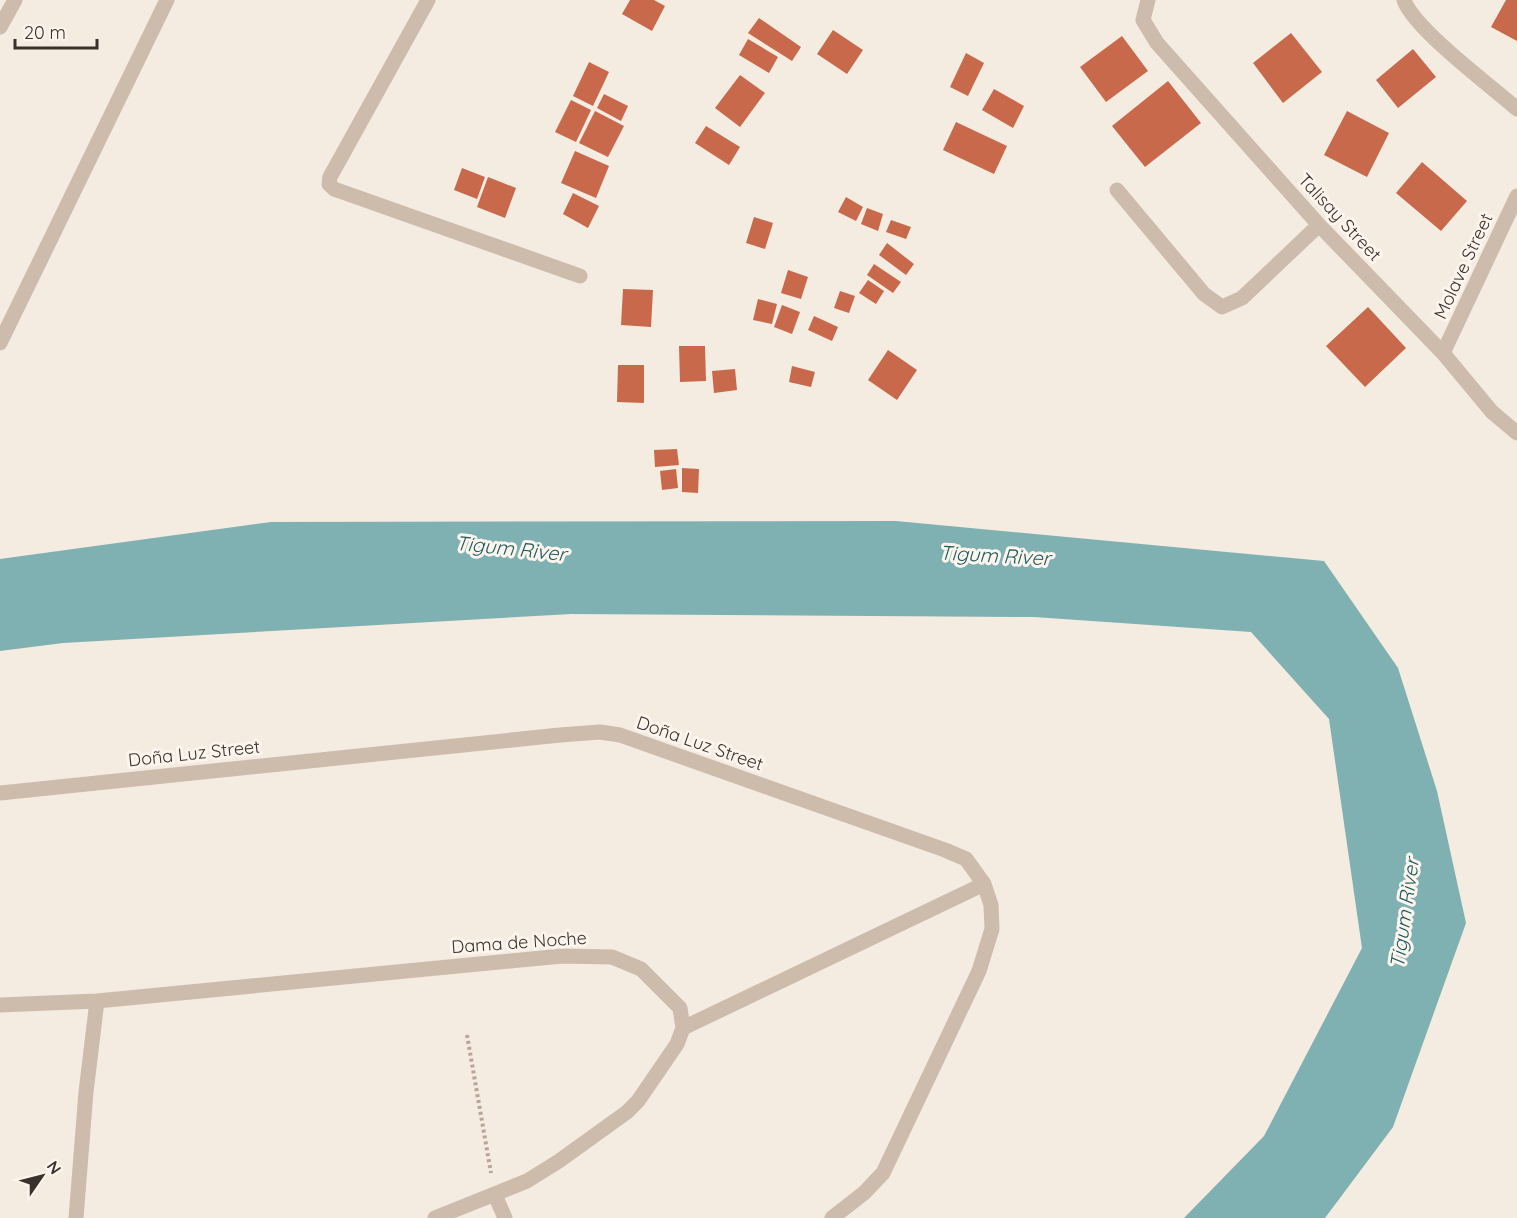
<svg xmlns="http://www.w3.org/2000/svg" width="1517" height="1218" viewBox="0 0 1517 1218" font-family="Quicksand,sans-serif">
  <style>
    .water { fill: #7fb0b2 }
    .building { fill: #c8694b }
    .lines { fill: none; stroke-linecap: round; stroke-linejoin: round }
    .path { stroke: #b9a596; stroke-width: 4; stroke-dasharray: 3 3; stroke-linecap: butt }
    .minor { stroke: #cdbbac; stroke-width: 15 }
    .labels { text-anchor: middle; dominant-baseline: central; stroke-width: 6; stroke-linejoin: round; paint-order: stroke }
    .street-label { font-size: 18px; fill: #3b302b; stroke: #fbf5ee }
    .water-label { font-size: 20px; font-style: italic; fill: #1f5a5e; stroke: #fbf5ee }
  </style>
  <rect width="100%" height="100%" fill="#f4ebe1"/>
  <path class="water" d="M896,521L1324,561L1398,668L1437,791L1466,923L1393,1127L1325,1218H1184L1264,1136L1362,948L1329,719L1251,632L1034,617L571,614L63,643L0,651V559L271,522Z"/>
  <path class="building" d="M630,0H654L665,6L652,31L622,14Z
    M1506,0H1517V41L1491,27Z
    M759,18L801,47L792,61L748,33Z
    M833,30L863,50L847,74L817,54Z
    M1291,33L1322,72L1283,103L1253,63Z
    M1122,36L1148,71L1106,102L1080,67Z
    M748,39L778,57L769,73L739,55Z
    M1413,49L1436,77L1398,108L1376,80Z
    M966,53L984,63L968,96L950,87Z
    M589,62L609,72L593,106L573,96Z
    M740,75L765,93L740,127L715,108Z
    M1168,81L1201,123L1145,167L1112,126Z
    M994,89L1024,106L1013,128L982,110Z
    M604,94L628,106L621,121L597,108Z
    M571,100L591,110L576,142L555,132Z
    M595,111L624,126L608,157L579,143Z
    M1347,111L1389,133L1367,177L1324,155Z
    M956,122L1007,146L994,174L943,150Z
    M706,126L740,147L729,165L695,143Z
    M575,151L609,166L596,198L561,183Z
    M1422,162L1467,201L1441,231L1396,193Z
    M462,168L485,177L477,199L454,190Z
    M488,177L516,188L505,218L477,207Z
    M573,193L599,206L588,228L563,214Z
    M846,197L863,207L856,221L838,212Z
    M867,208L883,214L878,231L861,224Z
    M754,217L773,223L765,249L746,243Z
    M891,220L911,227L906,239L886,232Z
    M887,243L914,264L906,275L879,255Z
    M874,264L901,282L893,293L867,275Z
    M788,270L808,277L801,299L781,293Z
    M868,280L884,291L876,304L859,293Z
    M623,289L653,290L651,327L621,325Z
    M840,291L855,296L849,313L834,308Z
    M758,299L777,304L772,324L753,320Z
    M782,305L800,312L792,334L774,327Z
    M1368,307L1406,348L1365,387L1326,346Z
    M814,316L838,327L832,341L808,330Z
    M679,346H705L706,381L680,382Z
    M888,350L917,370L897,400L868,380Z
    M618,365H644V403L617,402Z
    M792,366L815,372L811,387L789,382Z
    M735,369L737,390L714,393L712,371Z
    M677,449L679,465L655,467L654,450Z
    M682,468L699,469L698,493L682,492Z
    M676,469L678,488L662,490L660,471Z"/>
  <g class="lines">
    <path class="path" d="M467,1035L491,1173"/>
    <path class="minor" d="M428,0L330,177L329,184L334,189L580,276
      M1148,0L1143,20L1157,43L1319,225L1443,353L1492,412L1517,433
      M1404,0C1414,29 1491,86 1517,109
      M0,27L15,0
      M1117,190L1204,294L1222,307L1242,298L1319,225
      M0,343L167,0
      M1443,353L1517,196
      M0,793L560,735L600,732L620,735L945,850L966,859L984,884L991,905L992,929L979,971L883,1173L864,1193L832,1218
      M0,1005L97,1001L562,956L612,957L641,969L680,1008L683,1028L677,1044L638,1101L627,1112L559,1161L527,1181L435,1218
      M683,1028L984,884
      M495,1195L505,1218
      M76,1218L86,1092L97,1001"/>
  </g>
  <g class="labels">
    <g class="street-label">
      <text transform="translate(1340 217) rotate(47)">Talisay Street</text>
      <text transform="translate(1463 266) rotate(-65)">Molave Street</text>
      <text transform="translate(700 743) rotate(19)">Doña Luz Street</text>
      <text transform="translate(194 753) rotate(-6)">Doña Luz Street</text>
      <text transform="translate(519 942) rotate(-4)">Dama de Noche</text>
    </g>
    <g class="water-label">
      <text transform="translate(511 548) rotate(6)">Tigum River</text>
      <text transform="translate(995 555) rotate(3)">Tigum River</text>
      <text transform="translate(1404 913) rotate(-82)">Tigum River</text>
    </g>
  </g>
  <g transform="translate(42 1176) rotate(55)" stroke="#fbf5ee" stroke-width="4.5" paint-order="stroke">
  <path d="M0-4.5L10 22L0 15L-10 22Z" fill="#3b302b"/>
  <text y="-9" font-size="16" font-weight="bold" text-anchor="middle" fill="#3b302b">N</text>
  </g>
  <path d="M15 39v9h82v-9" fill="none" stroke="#3b302b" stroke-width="3"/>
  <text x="24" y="39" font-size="18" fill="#3b302b" stroke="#fbf5ee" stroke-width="4.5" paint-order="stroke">20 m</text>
</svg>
